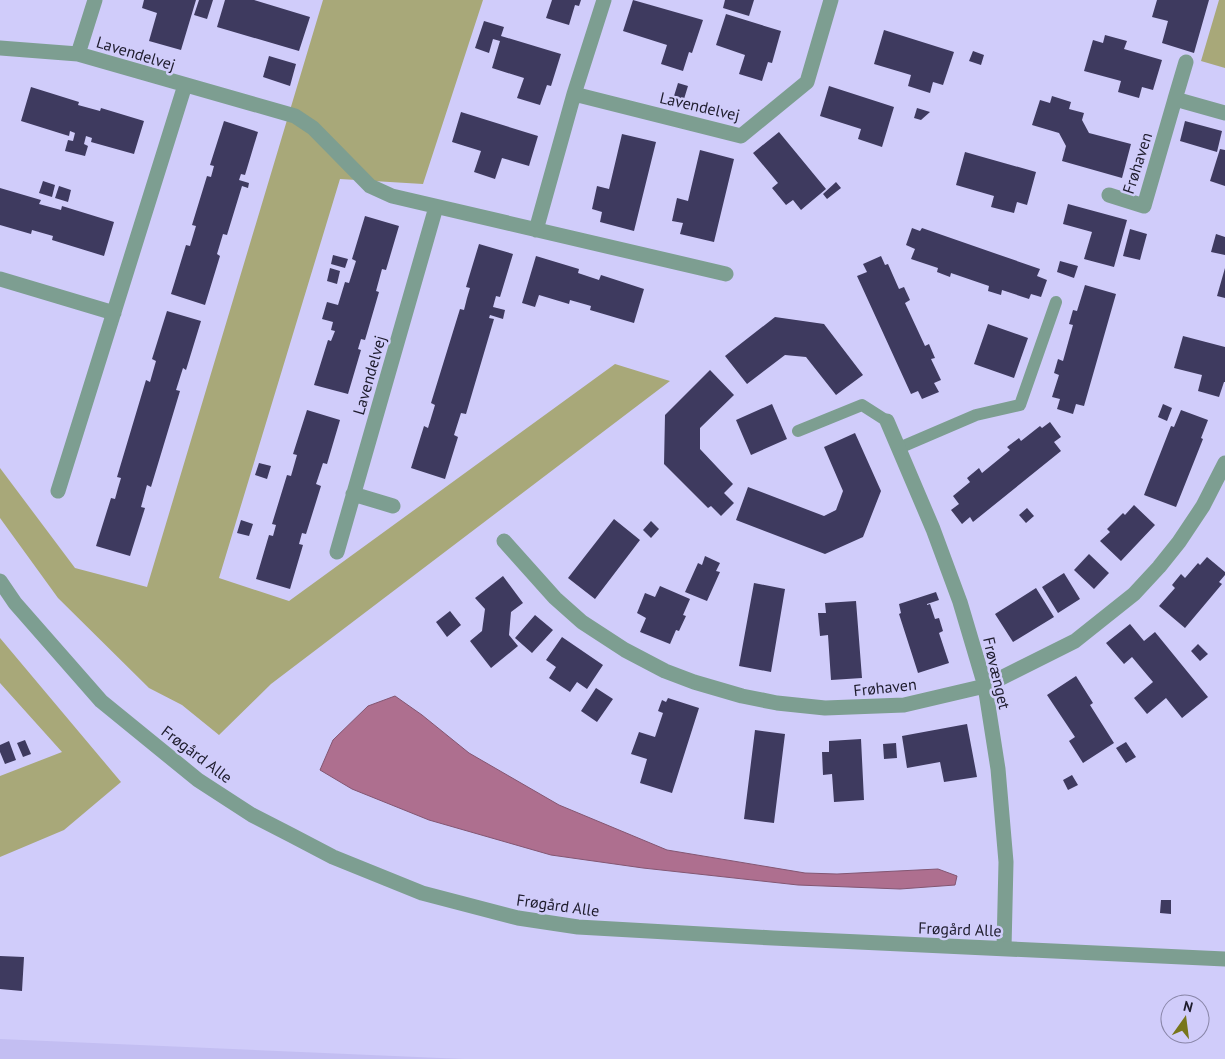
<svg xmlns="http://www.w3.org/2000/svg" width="1225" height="1059" viewBox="0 0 1225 1059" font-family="'PT Sans',sans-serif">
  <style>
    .built { fill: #c3bef2 }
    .green { fill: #a8a879 }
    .water { fill: #ae6f8f; stroke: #835672 }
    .building { fill: #3e3a5f }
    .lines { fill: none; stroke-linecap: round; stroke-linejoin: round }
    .service { stroke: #7d9e91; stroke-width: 12 }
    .minor { stroke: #7d9e91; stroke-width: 15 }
    .tertiary { stroke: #7d9e91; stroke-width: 15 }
    .labels { text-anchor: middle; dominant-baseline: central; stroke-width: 5; stroke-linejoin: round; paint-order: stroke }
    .street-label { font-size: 16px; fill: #1e1c2d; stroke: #d0ccfa }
  </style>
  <rect width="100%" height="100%" fill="#d0ccfa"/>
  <path class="built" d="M0,1039L464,1059H0Z"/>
  <path class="green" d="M323,0H483L423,184L340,179L219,578L289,601L615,364L670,381L271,684L219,735L182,705L149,688L58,598L0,518V468L75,568L147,587Z
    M1219,0H1225V68L1201,61Z
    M0,638L121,782L64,830L0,857V776L62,752L0,683Z"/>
  <path class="water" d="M395,696L422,715L469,753L559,805L667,850L805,873L837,874L938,869L957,876L955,885L900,889L798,885L643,868L551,855L429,820L352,789L320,770L333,740L368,706Z"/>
  <path class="building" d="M144,0H196L181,50L149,41L157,13L142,8Z
    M199,0H213L207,19L194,15Z
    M225,0H254L310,17L299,51L217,27Z
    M552,0H581L579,6L575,5L569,25L546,18Z
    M633,0L703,20L692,53L689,52L683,71L661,64L667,45L623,31Z
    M725,0H754L749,16L723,8Z
    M1157,0H1209L1194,53L1162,43L1168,21L1152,17Z
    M726,14L781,31L772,63L768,62L762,81L739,74L745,55L716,45Z
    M484,21L504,27L501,36L561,54L551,86L547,85L540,105L517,98L524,78L492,68L500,41L493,39L489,53L475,48Z
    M884,30L954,52L943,85L933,82L930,93L908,86L911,75L874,64Z
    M1105,35L1127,41L1124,49L1162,60L1153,90L1142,87L1139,98L1118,92L1121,81L1084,71L1093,40L1103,43Z
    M973,51L984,55L981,65L969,61Z
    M269,56L296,64L290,86L263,77Z
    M678,83L688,86L684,99L674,96Z
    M829,86L894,107L882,147L858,139L861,129L820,116Z
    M31,87L79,102L78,105L100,111L101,108L144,121L134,154L91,142L92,138L86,136L84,144L88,146L85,156L65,151L68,140L73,141L75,133L70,131L69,136L21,121Z
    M1052,96L1071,102L1069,109L1084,113L1082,120L1089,133L1131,144L1122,178L1062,161L1066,146L1059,133L1032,125L1040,100L1050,103Z
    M917,108L930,112L921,120L914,118Z
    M461,112L538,136L529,166L502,158L495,179L474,172L481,151L452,142Z
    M224,121L258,132L245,175L241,174L239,180L249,183L248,188L242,186L227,235L223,234L217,254L220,256L205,305L171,294L186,245L190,246L196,226L192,225L207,176L211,177L214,166L210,165Z
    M1185,121L1222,131L1217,152L1180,141Z
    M779,132L826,189L801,210L793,200L786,205L772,188L778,183L753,153Z
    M622,134L656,142L634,231L600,222L602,212L592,209L597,186L609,189Z
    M1220,149L1225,150V186L1210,181Z
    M700,150L734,159L714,242L680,234L683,223L672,221L677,198L688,201Z
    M965,152L1036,172L1027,205L1017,202L1014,213L991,207L994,196L956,185Z
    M43,181L55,185L52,197L39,193Z
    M836,182L841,188L827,199L823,194Z
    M59,186L71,190L68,202L55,198Z
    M0,188L41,200L39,204L61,210L62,206L114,222L104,256L52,240L53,236L32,230L31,234L0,225Z
    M1068,204L1127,220L1114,267L1084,259L1092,232L1063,224Z
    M365,216L399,226L386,270L382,269L376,291L379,292L365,340L361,339L358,349L361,350L348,394L314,385L328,340L331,341L335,331L331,330L333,322L322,319L327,302L338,305L345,282L349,283L356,261L352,259Z
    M912,228L920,231L922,228L1040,269L1037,276L1047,280L1041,297L1031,294L1029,299L1002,290L1001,295L988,291L989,286L951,273L950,277L937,272L938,268L911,259L915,249L906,245Z
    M1130,229L1147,234L1140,260L1123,256Z
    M1216,234L1225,237V255L1211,252Z
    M479,244L513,254L500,297L496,296L493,307L505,310L503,319L490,315L489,318L494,319L466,414L461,413L454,435L458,437L445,479L411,468L424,426L428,428L435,405L431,403L460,309L464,310L467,298L470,288L466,287Z
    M333,255L348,259L345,268L331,264Z
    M536,256L579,269L578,273L599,280L601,275L644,289L634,323L590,310L591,306L570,300L569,304L539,295L535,307L522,303Z
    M881,256L885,265L888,264L899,289L904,287L910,300L905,303L925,346L929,344L935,358L931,359L941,380L934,383L939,392L922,399L918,391L911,394L857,276L867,272L863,264Z
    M1060,261L1078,266L1074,278L1057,272Z
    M330,268L340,271L337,284L327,281Z
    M1225,268V298L1217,296Z
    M1085,285L1116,294L1084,406L1076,404L1073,414L1057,409L1060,399L1052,397L1059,375L1054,373L1058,359L1063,361L1073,325L1069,324L1073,310L1077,311Z
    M167,311L201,321L186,370L183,368L176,390L180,391L151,487L147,485L141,507L145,508L130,556L96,546L111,498L115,499L118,488L121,478L117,477L146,380L150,382L156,361L152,359Z
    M775,317L824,324L863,375L836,395L806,357L785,355L747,384L725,356Z
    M988,324L1028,338L1014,378L974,364Z
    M1183,336L1225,347V382H1224L1219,397L1198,391L1202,375L1174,368Z
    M710,370L734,395L700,428V449L733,484L724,493L734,503L721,516L711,506L708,508L664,464L665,415Z
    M772,404L787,439L751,455L736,420Z
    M1163,404L1172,408L1167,421L1158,417Z
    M307,410L340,420L327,464L323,463L316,484L321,486L306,534L302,533L299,544L303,545L290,589L256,579L269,535L273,536L276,525L272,524L287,475L291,476L297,455L293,454Z
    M1181,410L1208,420L1201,438L1203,439L1176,507L1144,495L1171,426L1174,427Z
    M1050,422L1061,437L1054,442L1061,451L973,522L970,517L962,524L951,510L959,504L953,496L970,482L967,478L979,468L982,473L1010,450L1007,447L1019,438L1021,441L1040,426L1042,428Z
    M855,433L881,491L863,537L825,554L736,520L748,487L824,516L836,510L843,491L824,447Z
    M259,463L271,466L267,479L255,475Z
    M1134,505L1155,525L1121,561L1100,541L1110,532L1107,529L1123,513L1125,515Z
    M1027,508L1034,516L1026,523L1019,515Z
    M614,519L640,540L595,599L568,578Z
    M241,520L253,524L249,536L237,533Z
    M651,521L659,529L651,538L643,530Z
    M1089,554L1109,573L1094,589L1074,570Z
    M705,556L720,563L716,571L720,572L707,601L685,592L698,563L702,565Z
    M1207,557L1225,572V575L1219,582L1222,584L1185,628L1159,606L1175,588L1172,585L1181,574L1185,578L1198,563L1200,565Z
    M1064,573L1080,599L1058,613L1042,587Z
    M503,576L523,603L511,612L509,635L518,646L491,668L470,641L482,631L485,609L475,598Z
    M754,583L785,589L771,672L739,666Z
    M660,586L690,599L683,615L686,616L679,631L676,630L670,644L640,632L646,618L637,613L645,593L655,597Z
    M1036,588L1054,617L1013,642L995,614Z
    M936,592L939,600L927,604V605L930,604L935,619L939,618L943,631L939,633L949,663L918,673L899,614L901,613L899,604Z
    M856,601L862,678L831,680L828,635L820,636L818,613H826L825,603Z
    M450,611L461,625L447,637L436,622Z
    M535,615L553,630L532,653L515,638Z
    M1130,624L1144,641L1155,632L1208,697L1182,718L1166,698L1147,714L1134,698L1153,682L1132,657L1124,664L1106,643Z
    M562,637L603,665L587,689L577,682L570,692L549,678L556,667L546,660Z
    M1198,644L1208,654L1200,661L1191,651Z
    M1076,676L1093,703L1090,705L1114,743L1083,763L1069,741L1075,737L1047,695Z
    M596,688L613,699L597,722L581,711Z
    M668,698L699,708L672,793L640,783L647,759L631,754L639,732L655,737L663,713L658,711L662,700L666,702Z
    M967,724L977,777L944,782L940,762L907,768L902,736Z
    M755,730L785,734L774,823L744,819Z
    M861,739L864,800L834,802L832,774L823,775L822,752H829V741Z
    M25,740L31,754L23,757L17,743Z
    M9,741L16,760L5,764L0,752V745Z
    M1126,742L1136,757L1126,763L1116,748Z
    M896,743L897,758L884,759L883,744Z
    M1072,775L1078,785L1068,790L1063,780Z
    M1161,900H1171V914L1160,913Z
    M0,956L24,957L22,991L0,989Z"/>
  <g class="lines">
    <path class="service" d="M798,431L862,405L887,421
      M899,448L976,415L1020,405L1056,302"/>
    <path class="minor" d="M0,48L78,54L295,116L313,128L370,186L392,196L726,274
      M78,54L95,0
      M574,94L604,0
      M1175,99L1186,62
      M1109,195L1144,206L1175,99L1225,113
      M536,230L574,94L741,136L807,82L831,0
      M0,279L114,313
      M887,421L933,529L960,602L985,686L998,769L1006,862L1004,948
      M58,491L185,85
      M353,494L393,506
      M504,541L555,598L582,622L625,650L665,671L694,682L742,696L777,703L825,708L904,705L985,686L1075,641L1134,594L1159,567L1179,542L1203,506L1225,463
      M337,552L436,207"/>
    <path class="tertiary" d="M0,581L15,603L101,701L198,780L252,815L291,835L333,857L422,893L518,918L578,927L773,938L1225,959"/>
  </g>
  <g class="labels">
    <g class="street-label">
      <text transform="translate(136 53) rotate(17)">Lavendelvej</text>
      <text transform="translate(700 106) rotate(13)">Lavendelvej</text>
      <text transform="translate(1137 163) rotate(-72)">Frøhaven</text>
      <text transform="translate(369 375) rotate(-74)">Lavendelvej</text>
      <text transform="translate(997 673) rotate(77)">Frøvænget</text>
      <text transform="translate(885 687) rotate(-6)">Frøhaven</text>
      <text transform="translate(197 754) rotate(37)">Frøgård Alle</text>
      <text transform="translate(558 905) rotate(8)">Frøgård Alle</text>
      <text transform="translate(960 929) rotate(2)">Frøgård Alle</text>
    </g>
  </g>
  <g transform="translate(1185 1019) rotate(14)"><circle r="24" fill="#d0ccfa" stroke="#8986a8"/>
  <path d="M0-4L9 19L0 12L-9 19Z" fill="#78761b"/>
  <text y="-8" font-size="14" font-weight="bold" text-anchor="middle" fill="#1e1c2d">N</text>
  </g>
</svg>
